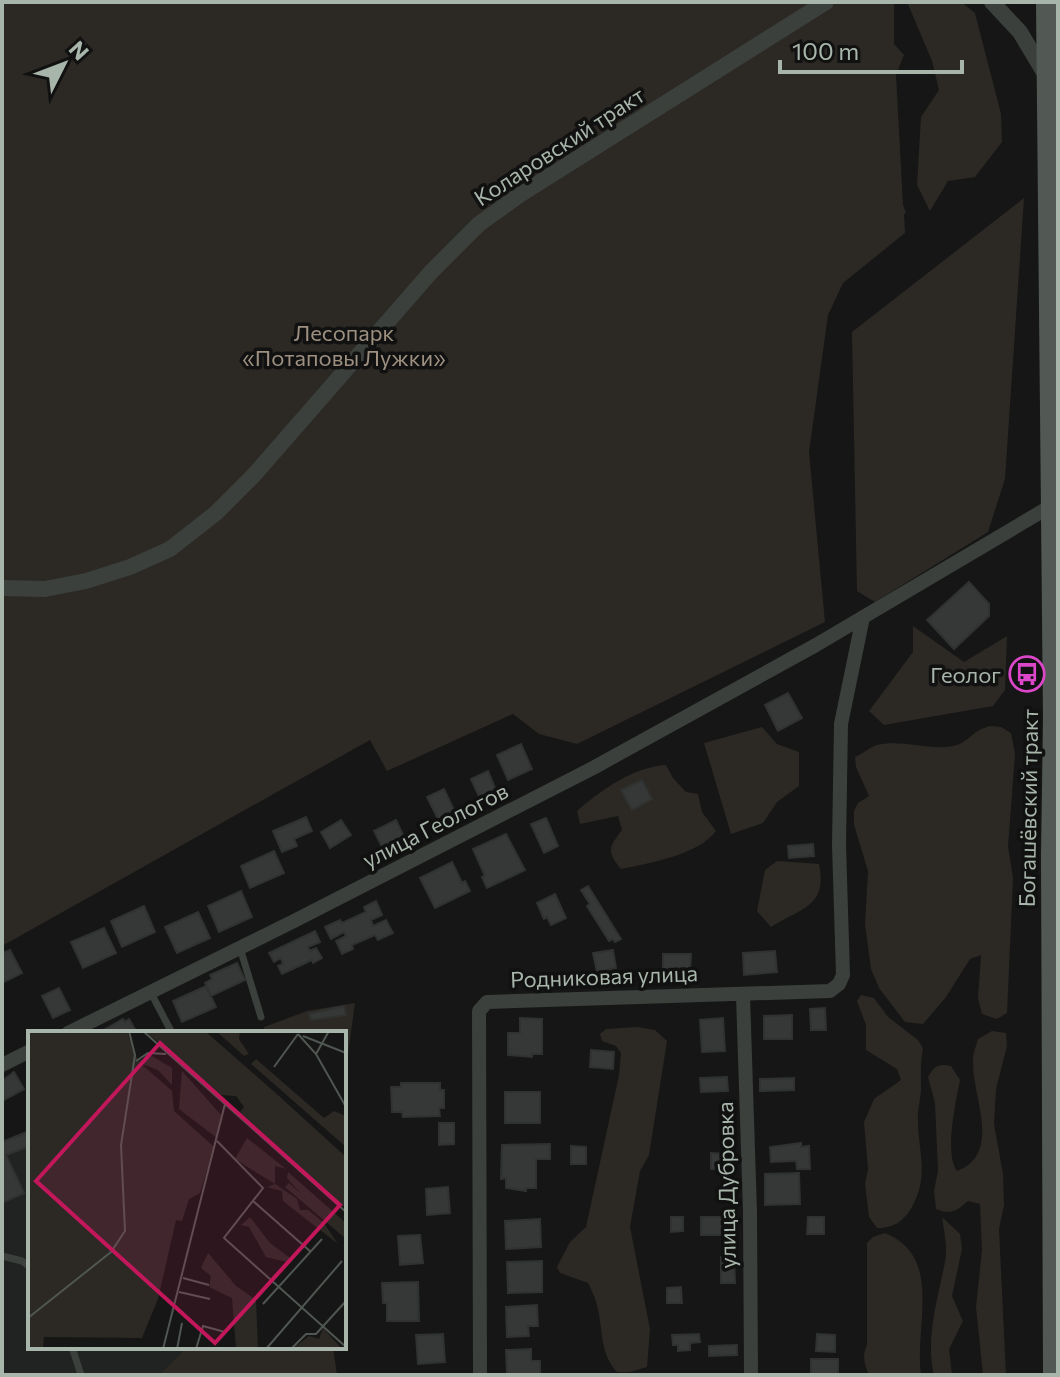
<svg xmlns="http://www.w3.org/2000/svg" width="1060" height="1377" viewBox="0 0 1060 1377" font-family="Commissioner,sans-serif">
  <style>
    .built { fill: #212322 }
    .green { fill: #2c2925 }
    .building { fill: #353836; stroke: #2f3230; stroke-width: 2 }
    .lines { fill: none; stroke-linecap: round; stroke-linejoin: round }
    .service { stroke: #3b403c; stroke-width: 7 }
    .minor { stroke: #3b403c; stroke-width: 14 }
    .tertiary { stroke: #3b403c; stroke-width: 16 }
    .primary { stroke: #525954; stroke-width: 20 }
    .labels { text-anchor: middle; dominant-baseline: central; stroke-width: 7; stroke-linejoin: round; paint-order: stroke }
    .street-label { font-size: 22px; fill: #a8b5aa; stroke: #101110 }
    .park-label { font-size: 22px; fill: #9d9081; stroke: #101110 }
    .poi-label { font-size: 22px; fill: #a8b5aa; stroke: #101110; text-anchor: end }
    .inset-road { fill: none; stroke: #505651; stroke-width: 2 }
    .view { fill: #c2185b; fill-opacity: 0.15; stroke: #c2185b; stroke-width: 4 }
    .inset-edge { fill: none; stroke: #a8b5aa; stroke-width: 4 }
  </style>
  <rect width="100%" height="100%" fill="#151615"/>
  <path class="built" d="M30,1129V1347H187L159,1375H2V1141Z"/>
  <path class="green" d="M2,2H894V44L904,55L896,75L903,205L906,213L904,214L905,233L843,283L828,315L809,452L825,622L577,744L539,734L513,714L387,771L370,740L2,946Z
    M907,2H961L975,13L1001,114L1002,142L975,177L948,181L930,211L917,185L921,117L939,90L932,61Z
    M1024,198L1005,479L988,532L875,602L857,591L852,332Z
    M913,626L964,662L1007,636L1005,690L993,706L884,725L869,711L913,652Z
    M991,726L1001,727L1011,733L1015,754L1008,846L1013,878L1007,1013L997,1019L982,1014L978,998L981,955L970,959L946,997L923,1024L905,1022L879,988L871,969L865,924L868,871L854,825V811L858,803L869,796L856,767L855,757C862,754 870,747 877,745C902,739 929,751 953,746C969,743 971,730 991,726Z
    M762,727L777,744L799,752V786L777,802L763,823L731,834L704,743Z
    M666,765L673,778L686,792L698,794L702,812L716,831C698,855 650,863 621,869C606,851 609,847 622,830L618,816L580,824L577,811C601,790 633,767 666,765Z
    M777,861L819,864C828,907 801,908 771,927L757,911L765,870Z
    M861,995L874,998L888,1017L918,1040L923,1048C920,1063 921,1076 921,1091C920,1102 917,1112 918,1123C919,1156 929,1175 912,1207C903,1222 894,1228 877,1228L869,1217L865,1184L868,1169L864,1122L874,1099L901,1080L897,1069L866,1050V1025L857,1001Z
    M355,1003L344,1083V1033H264V1027L307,1011Z
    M637,1027L655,1030L667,1041L649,1155L640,1171L630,1227L650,1329L647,1367L630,1372H617C598,1351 604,1327 596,1302C594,1295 591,1289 588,1283L560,1273L557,1267L570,1242L586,1227L619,1075L621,1053L616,1046L602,1041L600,1034L606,1029Z
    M992,1031L1006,1033L1007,1046L996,1089L994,1124L1003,1174L1004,1205L999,1229L1006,1375H983L976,1307L982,1250L980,1204L968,1201C957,1211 951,1215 936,1209L934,1191L938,1171L935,1103L928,1077C934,1066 939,1063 951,1066L960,1080C956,1101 944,1154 957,1171C1002,1154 973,1098 973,1064C972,1055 976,1047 978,1039Z
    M942,1217L960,1234L962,1249L952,1296L963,1321L949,1349L952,1375H934C925,1338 938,1298 945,1262C948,1247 944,1232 942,1217Z
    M885,1233C944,1257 914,1326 921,1375H869C864,1364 862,1356 867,1345V1243L873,1237Z
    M187,1347H333L337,1375H159Z"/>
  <path class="building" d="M969,582L989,604V616L954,649L927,620Z
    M788,693L802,718L778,731L765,705Z
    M521,744L532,769L508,780L497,755Z
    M488,771L497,793L481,801L471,779Z
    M642,780L652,799L632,810L621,790Z
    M444,789L454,810L438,819L427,797Z
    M306,817L312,831L294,839L297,846L282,852L273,831Z
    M546,818L558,846L544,853L531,824Z
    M341,820L351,835L330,848L321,832Z
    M396,820L404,837L382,847L374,831Z
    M506,834L525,870L487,888L482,877L485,876L473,849Z
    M813,844L814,856L789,858L788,846Z
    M274,851L284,873L250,888L241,866Z
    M452,862L462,883L465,881L470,891L435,908L420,878Z
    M588,886L621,939L615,942L613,939L609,941L587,906L590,904L581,890Z
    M241,891L252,917L219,932L208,906Z
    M555,894L566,918L551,925L547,917L544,919L537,903Z
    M376,901L382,915L371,920L373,926L386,920L393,933L378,940L375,935L352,945L353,949L342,954L336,941L346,936L344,932L331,939L325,927L340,920L342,923L366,912L364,907Z
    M144,906L155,932L122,947L111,921Z
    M198,912L210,938L177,953L165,927Z
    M104,928L116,953L83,968L71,942Z
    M315,931L320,942L308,947L310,951L316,948L322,958L313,963L312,960L282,974L278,966L283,964L281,958L274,962L269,953Z
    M10,950L22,973L2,983V953Z
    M613,950L616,968L597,972L593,953Z
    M775,951L777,972L744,975L743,953Z
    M663,954H691L690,972L663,971Z
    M237,963L245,980L211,996L205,983L212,979L210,975Z
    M206,986L216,1007L182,1022L173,1001Z
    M59,988L70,1010L53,1018L42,996Z
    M344,1006L346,1015L311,1020L309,1014Z
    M825,1008L826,1030H811L810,1009Z
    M792,1015V1039H764V1016Z
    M520,1018L542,1019V1054H532V1057L508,1055V1033H520Z
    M723,1018L725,1051L702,1052L700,1020Z
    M123,1019L125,1022L129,1019L136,1031L98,1033Z
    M591,1050L614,1052L613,1069L590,1067Z
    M14,1072L24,1089L2,1101V1081Z
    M727,1077L728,1091L701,1092L700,1078Z
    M794,1078V1090L760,1091V1079Z
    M401,1083H440V1090H444V1108H439L440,1116L403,1117L402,1112H392L391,1087H401Z
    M505,1092H540V1123H505Z
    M439,1123H454V1144L439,1145Z
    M30,1131V1146L6,1155L24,1193L2,1203V1142Z
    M801,1143V1147L809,1146L810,1169H797L796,1161L771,1162L770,1147Z
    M550,1144V1159H536V1188H526V1191L506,1188V1178L501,1179L502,1145Z
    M571,1146L586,1147V1164H571Z
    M711,1153L726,1154L725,1169H711Z
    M799,1173L800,1204L765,1205V1174Z
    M448,1187L450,1213L427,1215L426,1189Z
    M671,1217H683V1231L671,1232Z
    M701,1217H731V1235H701Z
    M808,1217H824V1234H807Z
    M540,1219L541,1247L506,1249L505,1221Z
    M420,1235L423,1263L400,1265L398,1236Z
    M721,1257H734L735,1283H721Z
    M542,1261V1292L508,1293L507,1262Z
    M418,1282L419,1321H387V1303H383L382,1283Z
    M681,1287L682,1303H667V1288Z
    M537,1305L538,1326H528L529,1336L507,1337L506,1307Z
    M443,1334L445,1362L418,1364L416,1335Z
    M699,1334L700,1342L690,1343V1350L678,1351V1345H673L672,1335Z
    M817,1334L835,1335V1352L816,1351Z
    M737,1345V1355L709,1356V1346Z
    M531,1349V1361H540V1375L507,1374L506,1350Z
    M811,1359H838V1375H811Z"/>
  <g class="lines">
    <path class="service" d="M240,948L261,1017
      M151,993L172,1033
      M2,1256L22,1261L30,1267
      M72,1347L81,1375"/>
    <path class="minor" d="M743,995L750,1212L751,1375
      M68,1033L294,921L593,768L816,645L1051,506
      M2,1065L30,1051
      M480,1375L479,1011L487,1002L830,991L839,984L843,975L839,845L841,724L863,617"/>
    <path class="tertiary" d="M992,2L1020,32L1045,74
      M2,588L45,589L86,581L130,567L170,549L216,513L254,475L431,272L479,224L521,194L826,2"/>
    <path class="primary" d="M1046,2L1053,719L1051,856L1053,1375"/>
  </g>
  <defs>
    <symbol id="bus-ring" viewBox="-11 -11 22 22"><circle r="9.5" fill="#101110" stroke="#db47c8" stroke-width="1.5"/><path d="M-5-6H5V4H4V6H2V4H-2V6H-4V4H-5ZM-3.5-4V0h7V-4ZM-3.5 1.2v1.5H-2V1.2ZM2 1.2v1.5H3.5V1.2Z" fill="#db47c8"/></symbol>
  </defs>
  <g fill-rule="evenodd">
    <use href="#bus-ring" x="1007" y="654" width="40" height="40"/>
  </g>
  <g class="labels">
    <g class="street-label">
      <text transform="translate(559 146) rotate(-33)">Коларовский тракт</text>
      <text transform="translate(1028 808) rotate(-89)">Богашёвский тракт</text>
      <text transform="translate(435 825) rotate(-27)">улица Геологов</text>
      <text transform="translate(604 976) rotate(-2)">Родниковая улица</text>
      <text transform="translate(726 1185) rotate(-91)">улица Дубровка</text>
    </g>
    <g class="park-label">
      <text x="344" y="332">Лесопарк<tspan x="344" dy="25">«Потаповы Лужки»</tspan></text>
    </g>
    <g class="poi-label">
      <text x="1001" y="674">Геолог</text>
    </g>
  </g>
  <g transform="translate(28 1031)">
    <rect width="318" height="318" fill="#151615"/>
    <path d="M0,0H99L110,30L124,25L144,37V54L130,39L112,32L144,60L146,80L186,116L172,162L161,168L154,190L148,189L130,268L114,307L16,306L15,318H0ZM117,0H177L251,65L318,126V178L212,81L216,76L208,65L193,64ZM188,0H212L211,8L221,23L216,25ZM228,28L296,87L306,80L318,85V116L223,33ZM154,40L193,84L189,107L151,78ZM219,107L258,138L247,135V153L269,168L272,179H280L296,192L310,213L255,170L254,160L239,156L247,153L207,128ZM260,141L318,192V208L257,156L261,152L273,163L259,147ZM222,186L242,212L262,227L259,231L238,226L221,196L213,194ZM180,222L208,255L228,269L230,318H208L204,267L181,256L183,245L173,237ZM295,297L314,318L267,316L281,305L291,308Z" fill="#2c2925"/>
    <path class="inset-road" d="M115,0L318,181M270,3L288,23L318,76M275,5L318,22M288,23L301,0M108,30L120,22L138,23M246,36L270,3M189,110L235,157L196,207L318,316M225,170L283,221M155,247L181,254M151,261L182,268M235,273L294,208M0,287L83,221L97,200L93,114L107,24L101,0M135,318L197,73M149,318L154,292M168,318L175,295L197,301M238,318L314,230M263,318L278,303H288L318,270"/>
    <path class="view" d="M132,12L312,174L187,312L8,150Z"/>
    <rect width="318" height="318" class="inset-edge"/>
  </g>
  <rect width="1060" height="1377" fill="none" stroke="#a8b5aa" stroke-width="8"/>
  <g transform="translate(64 64) rotate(48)" stroke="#101110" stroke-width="6" paint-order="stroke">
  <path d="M0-6L14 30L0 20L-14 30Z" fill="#a8b5aa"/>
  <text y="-12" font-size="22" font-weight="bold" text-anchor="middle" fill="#a8b5aa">N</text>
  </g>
  <path d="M780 60v12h182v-12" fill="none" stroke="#a8b5aa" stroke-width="4"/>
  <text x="792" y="60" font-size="24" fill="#a8b5aa" stroke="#101110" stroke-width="6" paint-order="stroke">100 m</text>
</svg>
